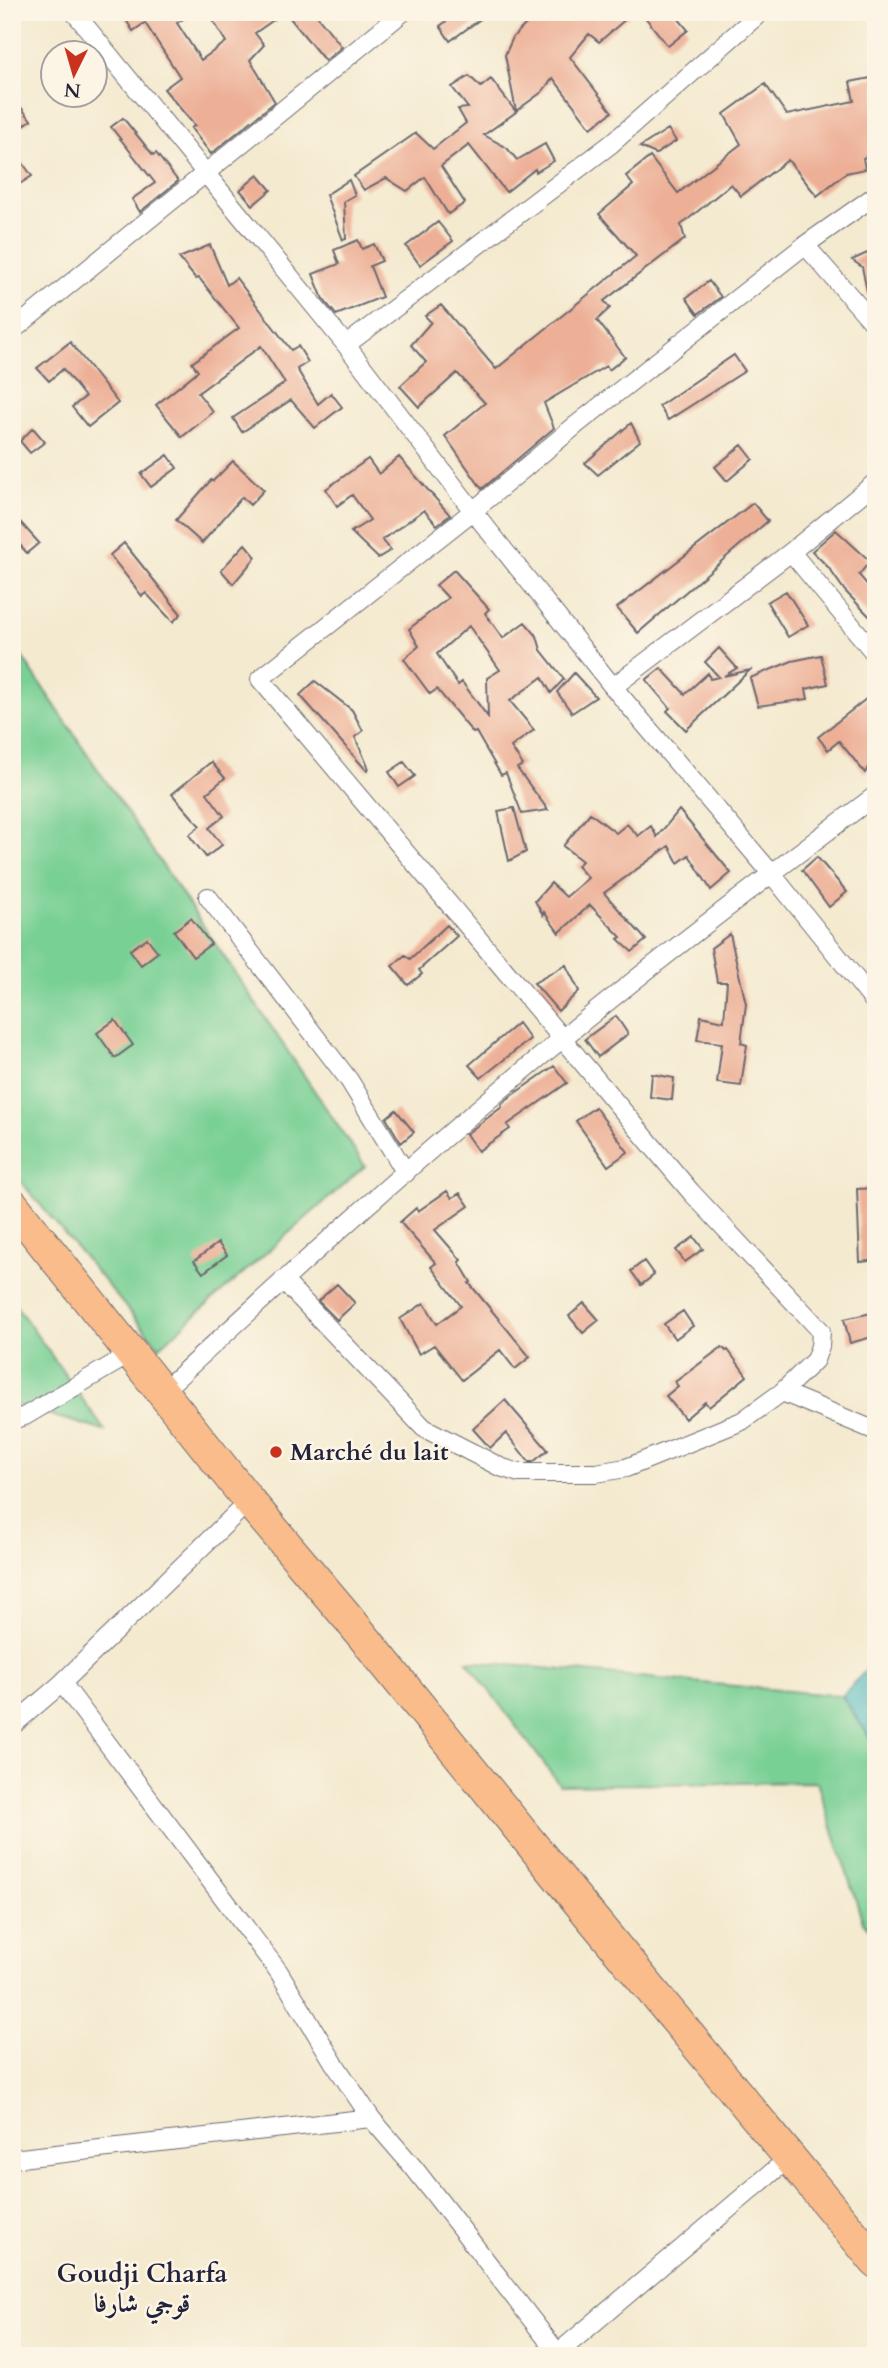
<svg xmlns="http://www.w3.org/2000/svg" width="888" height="2368" viewBox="0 0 888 2368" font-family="Cardo,Amiri,serif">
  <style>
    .green { fill: #79d095; stroke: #4e7968; stroke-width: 2 }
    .water { fill: #45b5bc; stroke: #346c7c; stroke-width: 2 }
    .building { fill: #edb097; fill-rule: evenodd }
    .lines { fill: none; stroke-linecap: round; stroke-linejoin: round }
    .street-casing { stroke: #6c686f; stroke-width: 20 }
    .highway-casing { stroke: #6c686f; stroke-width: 34 }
    .street { stroke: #fff; stroke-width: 18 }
    .highway { stroke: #f9bc8a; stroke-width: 32 }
    .poi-dot { fill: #c8321e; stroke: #fcf5e5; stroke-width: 2.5 }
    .labels { text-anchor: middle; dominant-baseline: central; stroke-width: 5; stroke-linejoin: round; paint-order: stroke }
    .poi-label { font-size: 24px; font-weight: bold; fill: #22223b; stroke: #fcf5e5; text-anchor: start }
    .neighbourhood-label { font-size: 26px; font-weight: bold; fill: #22223b; stroke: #fcf5e5 }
  </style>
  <rect width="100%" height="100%" fill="#fcf5e5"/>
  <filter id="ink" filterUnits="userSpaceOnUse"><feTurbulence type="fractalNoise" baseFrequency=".0143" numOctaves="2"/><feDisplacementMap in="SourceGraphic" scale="14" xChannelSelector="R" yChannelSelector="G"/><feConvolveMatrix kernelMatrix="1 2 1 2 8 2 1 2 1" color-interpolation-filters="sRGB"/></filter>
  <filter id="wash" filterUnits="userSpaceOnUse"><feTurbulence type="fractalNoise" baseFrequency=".00686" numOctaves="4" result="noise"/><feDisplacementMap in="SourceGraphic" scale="28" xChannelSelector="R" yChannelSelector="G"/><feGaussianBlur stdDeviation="1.57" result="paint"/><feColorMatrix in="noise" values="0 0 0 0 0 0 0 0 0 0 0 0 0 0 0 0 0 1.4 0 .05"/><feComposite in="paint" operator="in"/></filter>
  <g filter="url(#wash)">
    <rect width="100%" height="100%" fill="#f4ead0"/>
    <path class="green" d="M12,642L365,1166L159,1347L12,1171Z
      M12,1300L105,1431L12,1404Z
      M467,1661L842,1696L876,1747V1937L863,1922L817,1782L560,1785Z"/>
    <path class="water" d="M876,1659V1747L842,1696Z"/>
    <g id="blocks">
      <path class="building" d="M121,12H194L177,23L201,60L226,42L208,12H285L255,33L264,45L250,60L275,102L211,154L191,128L195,126L164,89L180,77L145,23L133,31Z
        M285,12H314L342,47L325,61Z
        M459,12H490L450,41L440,26Z
        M524,12H634L599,42L589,34L570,57L612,112L591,128L553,78L542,92L516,111L505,55L513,37L529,21Z
        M641,12H673L688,30L668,46Z
        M469,76L481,87L491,79L516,112L484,135L507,148L517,160L545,144L554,161L536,172L535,169L506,192L469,145L441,166L465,203L448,214L425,177L407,191L386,178L364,190L354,176L416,133L433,149L466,123L458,109L468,108L452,87Z
        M876,77V154L863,158L865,169L846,173L817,196L788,160L741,196L731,184L681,225L685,239L604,301L610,308L597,320L625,357L609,370L606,366L544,403L554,428L482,489L445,436L485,403L457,373L419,407L400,386L426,362L411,345L431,322L425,316L441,305L496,369L636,256L599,214L633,185L626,176L650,157L678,193L741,144L724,114L765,84L787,115L854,101L850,82Z
        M12,96L31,120L12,134Z
        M123,118L153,155L156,153L178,181L140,212L132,199L155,183L111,127Z
        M668,129L676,141L656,154L640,147Z
        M12,148L32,176L12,189Z
        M258,175L271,190L253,205L240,190Z
        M349,180L355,195L344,201L346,239L343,240L326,195Z
        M438,222L453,241L420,265L406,246Z
        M358,240L362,249L374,244L382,261L370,266L382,297L336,315L323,299L313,274L339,264L334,250Z
        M210,245L227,285L236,278L291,350L298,346L308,362L297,369L318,404L331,393L342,407L315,428L291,400L242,432L233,418L285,383L261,346L198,393L213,412L182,437L156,405L198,371L192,363L239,328L199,278L196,279L179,258Z
        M876,249V301H869L862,267L852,260Z
        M709,281L721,297L698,314L686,298Z
        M70,342L118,403L88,427L72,407L85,397L63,369L49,381L37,368Z
        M734,355L745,371L668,420L659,406Z
        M631,423L640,441L598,475L585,463Z
        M33,428L45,442L30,453L20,441Z
        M742,445L753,459L727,481L715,467Z
        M168,455L177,468L151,487L141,474Z
        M399,457L450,515L437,525L424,510L382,540L391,550L378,558L351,532L370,520L352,495L337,506L326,489L368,459L379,474Z
        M233,461L264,490L250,505L242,497L202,543L176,520L211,480L213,481Z
        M753,503L768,521L638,633L617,608Z
        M12,513L39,543L27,553L12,536Z
        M836,530L870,561L859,575L876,595V623L845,591L828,567L812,551Z
        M124,543L181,614L173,622L146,593L142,596L110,555Z
        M245,544L256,557L233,584L221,570Z
        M454,570L489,609L485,613L503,638L525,622L537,636L541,650L564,679L551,693L542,677L510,701L534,730L511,747L523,765L517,768L548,810L522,814L506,773L501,775L476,732L473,733L437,689L430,694L404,659L419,646L409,629L448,598L436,585ZM469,626L500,670L487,678L488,717L462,682L458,685L437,654Z
        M786,591L808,625L788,637L767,602Z
        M719,648L737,668L724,676L750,670L686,730L667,711L670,708L646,680L661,668L685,694L708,673L710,679L719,677L705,662Z
        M821,655L828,684L806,689L808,699L758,706L750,678L792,661Z
        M574,673L596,697L572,713L557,692Z
        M315,681L352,710L363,731L355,737L369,769L367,771L300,695Z
        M876,691V754L865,773L839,741L828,750L818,737Z
        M211,762L225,778L207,793L224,816L209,828L222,845L206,857L189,835L200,826L172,794Z
        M404,762L415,776L399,787L389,772Z
        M514,808L526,852L509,861L498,811Z
        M679,810L731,873L711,890L689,855L678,863L669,846L604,893L646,940L632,952L618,939L621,937L590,905L559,933L544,912L543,915L535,901L551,883L566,897L588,878L577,866L582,861L563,846L590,813L616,833L627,824L638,836L651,826L657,837Z
        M817,857L847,892L829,907L802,870Z
        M191,918L211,944L193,957L174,931Z
        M447,925L457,936L419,970L422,974L408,985L392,966L405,955L410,959Z
        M730,934L746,1004L741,1043L747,1045L741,1086L717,1083L722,1043L697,1040L701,1016L724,1021L727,982H717L711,948Z
        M147,938L158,952L141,965L130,950Z
        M566,965L579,991L558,1011L534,983Z
        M616,1016L628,1034L598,1057L585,1039Z
        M115,1020L133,1045L115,1058L97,1033Z
        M518,1023L530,1039L481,1078L469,1065Z
        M554,1066L567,1083L507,1125L510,1129L478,1151L466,1134L502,1107L501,1105L511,1096Z
        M652,1074L674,1078L672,1100L650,1097Z
        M595,1107L628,1152L608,1166L576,1121Z
        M396,1110L414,1132L401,1143L386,1118Z
        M876,1188V1260L860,1262L857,1189Z
        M447,1191L452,1198L460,1193L469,1206L435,1230L461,1260L459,1262L471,1282L469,1283L530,1357L515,1369L500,1350L462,1380L434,1345L419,1354L400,1319L424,1303L437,1324L461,1306L431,1267L436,1263L400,1222L416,1208L418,1211Z
        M694,1237L703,1249L685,1262L676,1250Z
        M218,1243L227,1255L203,1273L194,1261Z
        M644,1261L654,1275L641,1285L631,1271Z
        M337,1284L355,1303L337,1320L318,1301Z
        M584,1303L599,1320L583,1333L569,1316Z
        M683,1311L693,1326L675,1339L664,1324Z
        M876,1312V1336L850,1343L844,1319Z
        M722,1347L726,1351L728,1350L747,1376L709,1407L705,1402L685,1419L666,1396L678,1386L675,1382Z
        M505,1400L548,1450L533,1462H529L506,1433L490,1448L473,1429Z"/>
    </g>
  </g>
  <g filter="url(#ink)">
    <use href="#blocks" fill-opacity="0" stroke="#6c686f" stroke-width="2"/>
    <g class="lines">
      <defs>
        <path id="street" d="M74,12L346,345L473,511L613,687L771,873L876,1004
          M805,245L876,326
          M12,331L403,12
          M346,345L611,144L761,12
          M791,552L876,655
          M613,687L791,552L876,482
          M208,897L349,1080L406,1173
          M283,1280L424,1428L500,1467L519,1473H596L626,1468L742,1421L782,1392L815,1360L820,1346L821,1331L691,1192L260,679L473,511L576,425L805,245L876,195
          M163,1391C294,1270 426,1150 563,1038C665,954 770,874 876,795
          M782,1392L876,1431
          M12,1420L25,1416L132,1353
          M62,1683L279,1972L334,2063L371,2118L414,2168L560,2356
          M12,1726L62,1683L249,1501
          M12,2159L371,2118
          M550,2356L558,2353L789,2158"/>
        <path id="highway" d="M12,1204L249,1501L349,1619L572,1894L876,2262"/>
      </defs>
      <use href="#street" class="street-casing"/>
      <use href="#highway" class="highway-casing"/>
      <use href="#street" class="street"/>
      <use href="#highway" class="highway"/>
    </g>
  </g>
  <circle class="poi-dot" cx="276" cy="1452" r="7"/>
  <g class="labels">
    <g class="poi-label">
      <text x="290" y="1452">Marché du lait</text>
    </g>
    <g class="neighbourhood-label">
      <text x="142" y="2273">Goudji Charfa<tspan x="142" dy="30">قوجي شارفا</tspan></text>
    </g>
  </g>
  <rect width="888" height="2368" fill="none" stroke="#fcf5e5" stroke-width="42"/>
  <g transform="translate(74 74) rotate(185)"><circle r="33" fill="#fcf5e5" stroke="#a5a1a1" stroke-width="2"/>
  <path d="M0-5L12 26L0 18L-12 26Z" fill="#c8321e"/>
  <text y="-10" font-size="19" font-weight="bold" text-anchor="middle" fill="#22223b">N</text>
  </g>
</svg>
